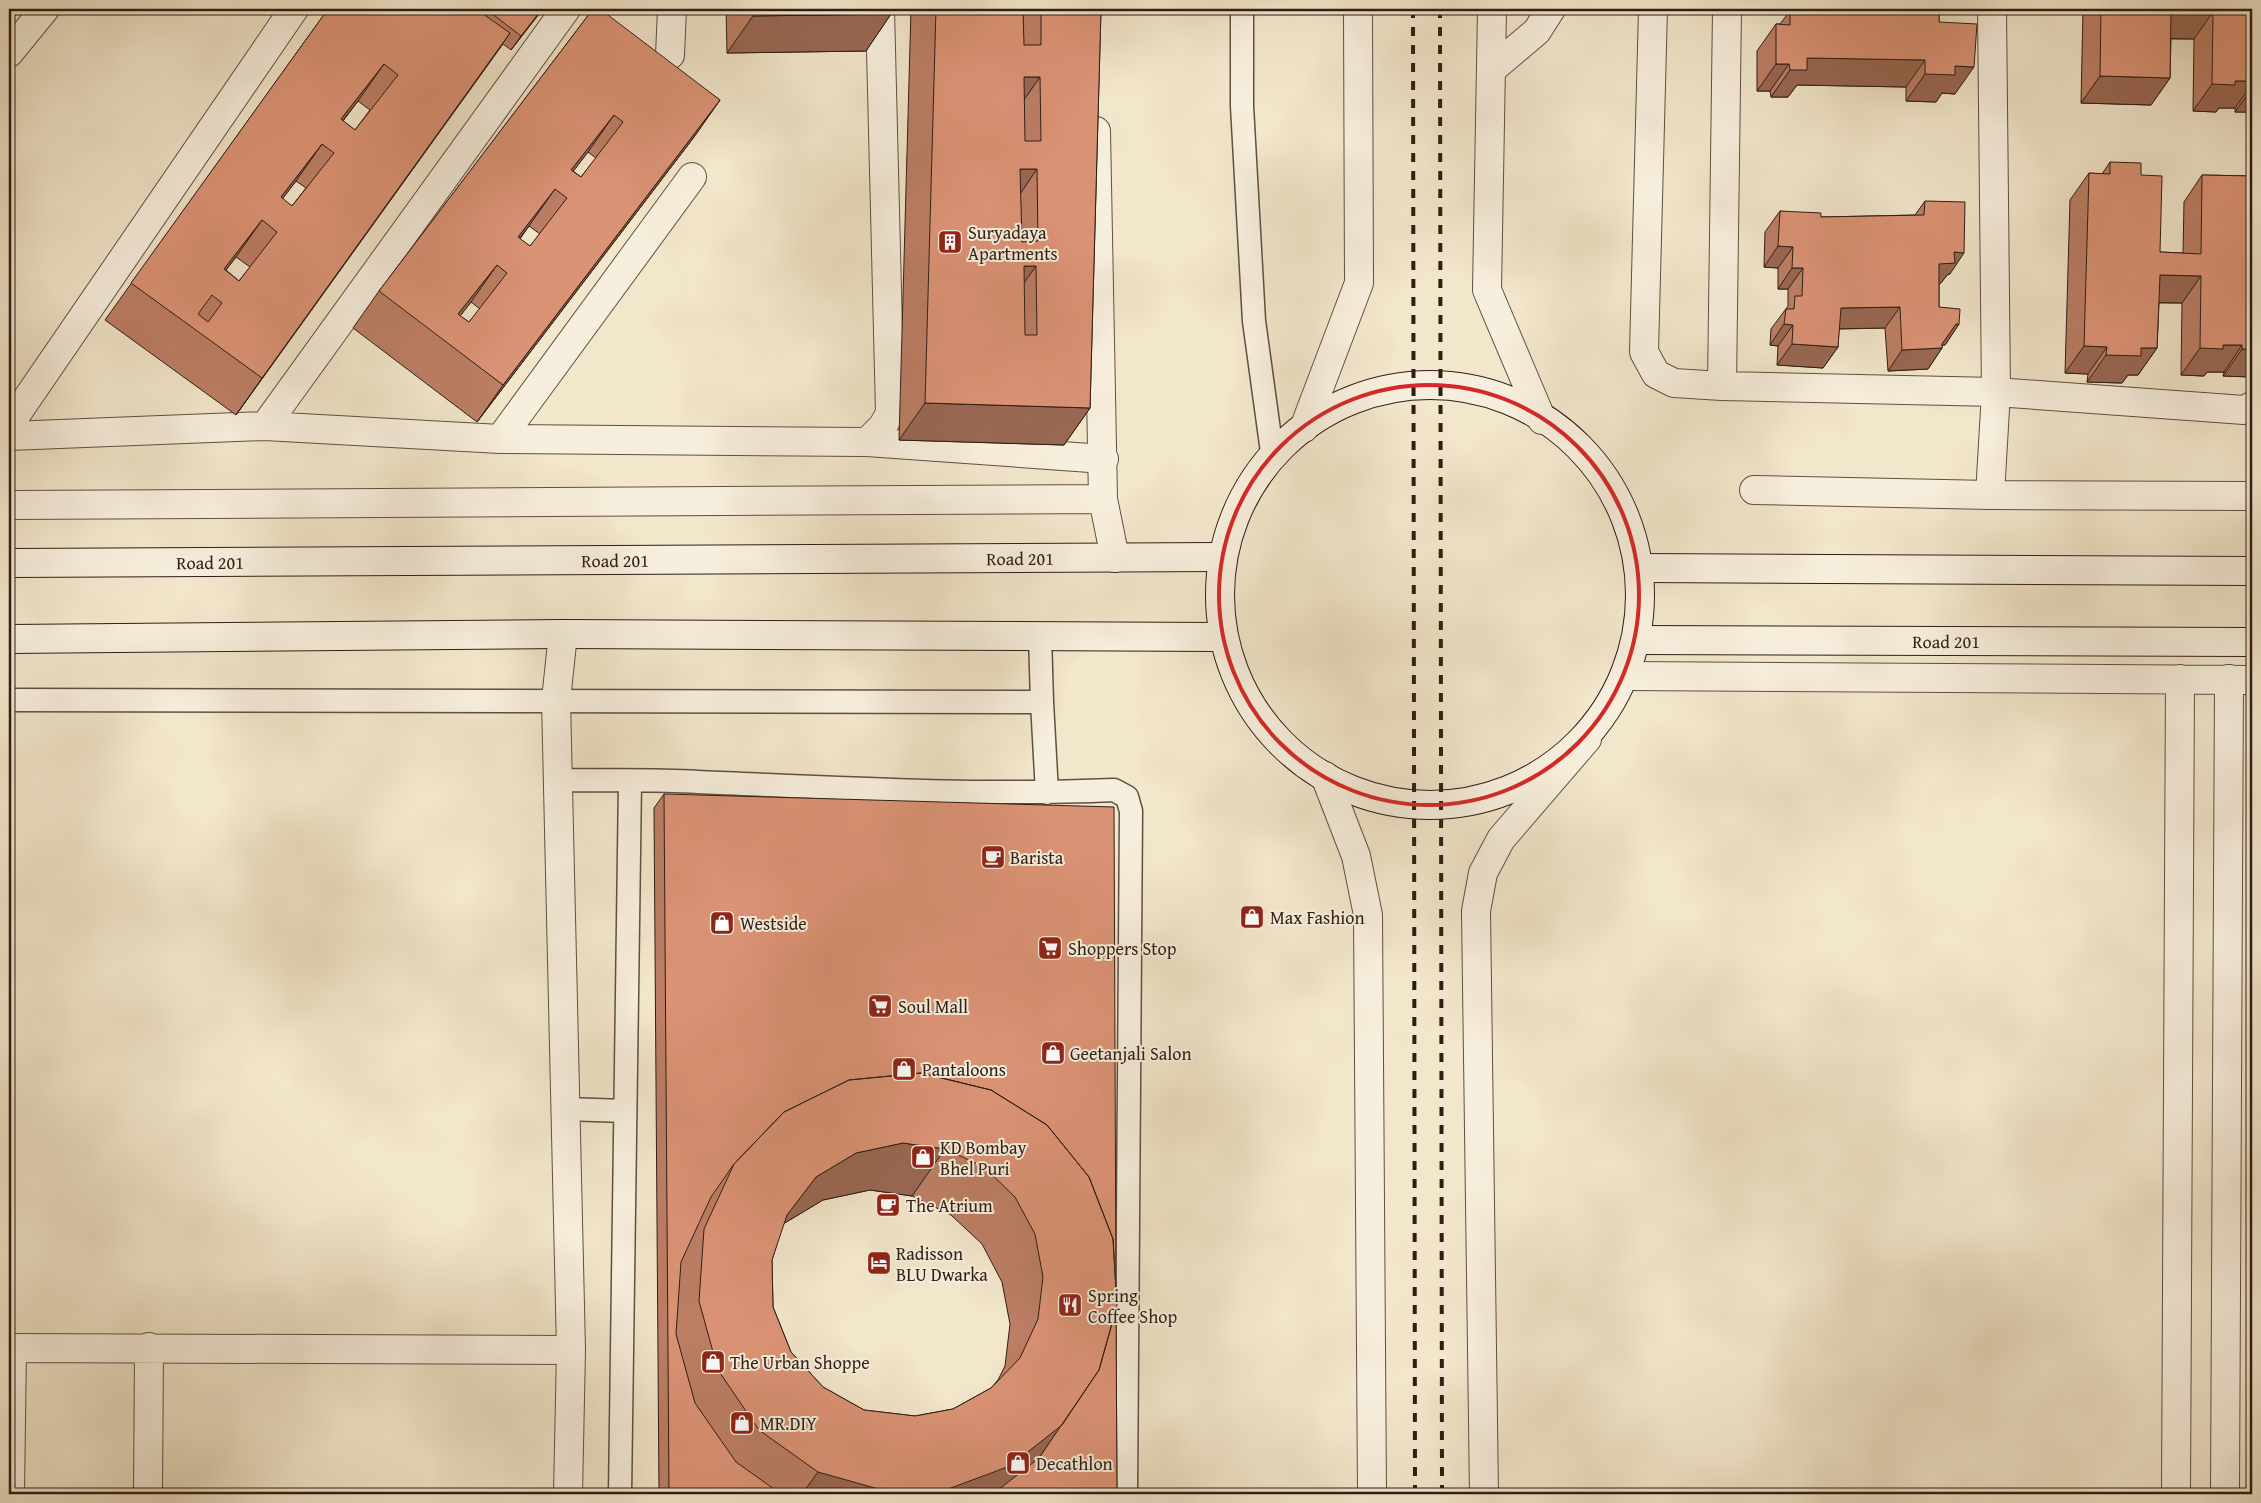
<svg xmlns="http://www.w3.org/2000/svg" width="2261" height="1503" viewBox="0 0 2261 1503" font-family="'Gentium Book Plus',serif">
  <style>
    .lines { fill: none; stroke-linecap: round; stroke-linejoin: round }
    .service-casing { stroke: #604f42; stroke-width: 25 }
    .minor-casing { stroke: #604f42; stroke-width: 30 }
    .tertiary-casing { stroke: #604f42; stroke-width: 30 }
    .secondary-casing { stroke: #2f1d15; stroke-width: 30 }
    .service { stroke: #f7efdd; stroke-width: 22 }
    .minor { stroke: #f7efdd; stroke-width: 28 }
    .tertiary { stroke: #f7efdd; stroke-width: 28 }
    .secondary { stroke: #f7efdd; stroke-width: 28 }
    .rail { stroke: #2f1d15; stroke-width: 4; stroke-dasharray: 9 9; stroke-linecap: butt }
    .wall { fill: #bc7e65; stroke: #2f1d15; fill-rule: evenodd }
    .shaded-wall { fill: #996752; stroke: #2f1d15 }
    .building { fill: #db9375; stroke: #2f1d15; fill-rule: evenodd }
    .marked { fill: none; stroke: #d62828; stroke-width: 4; stroke-linejoin: round }
    .labels { text-anchor: middle; dominant-baseline: central; stroke-width: 4; stroke-linejoin: round; paint-order: stroke }
    .poi-label { font-size: 18px; fill: #2f1d15; stroke: #f7efdd; text-anchor: start }
    .street-label { font-size: 18px; fill: #2f1d15; stroke: #f7efdd }
  </style>
  <rect width="100%" height="100%" fill="#f2e6cb"/>
  <filter id="stains"><feTurbulence type="fractalNoise" baseFrequency=".004" numOctaves="4"/><feColorMatrix values="0 0 0 0 .2 0 0 0 0 .09 0 0 0 0 .02 0 0 0 .5 -.17"/></filter>
  <radialGradient id="worn" r=".72"><stop offset=".6" stop-color="#630" stop-opacity="0"/><stop offset="1" stop-color="#630" stop-opacity=".3"/></radialGradient>
  <g class="lines">
    <defs>
      <path id="service" d="M1242,9V106L1254,321L1272,452
        M9,700L1042,702L1040,636
        M1042,702L1047,793
        M558,780C605,781 652,779 698,782C837,788 975,796 1114,790L1127,797L1131,811L1126,1494
        M565,1109L625,1111
        M620,1494L630,781"/>
      <path id="minor" d="M1492,9L1487,290L1542,420
        M1653,9L1644,352L1656,374L1674,383L1722,386
        M1727,9L1722,386L1996,392L2244,410L2252,406
        M9,53L45,9
        M670,55L672,9
        M1491,70L1537,31L1551,9
        M1096,131L1103,499
        M9,425L294,9
        M265,426L500,439L692,177
        M1304,428L1359,283L1358,9
        M9,436L265,426L566,9
        M500,439L867,442L883,426L890,413L880,9
        M867,442L1104,459
        M1754,490L1990,495L2252,496
        M1990,495L1996,392L1992,9
        M9,505L1103,499L1115,558
        M563,634L556,700L571,1350L568,1494
        M1627,676L2252,680
        M9,1348L571,1350
        M10,1494L12,1348
        M148,1494L149,1347
        M2176,1494L2180,679
        M2225,1494L2229,679"/>
      <path id="tertiary" d="M1325,776L1356,856L1368,915L1372,1494
        M1484,1494L1476,911L1483,873L1501,839L1587,739"/>
      <g id="secondary">
        <circle cx="1430" cy="595" r="210"/>
        <path id="s1" d="M9,563L1221,557"/>
        <path d="M1641,568L2252,571"/>
        <path d="M9,639L563,634L1219,637"/>
        <path id="s2" d="M1638,640L2252,642"/>
      </g>
    </defs>
    <use href="#service" class="service-casing"/>
    <use href="#minor" class="minor-casing"/>
    <use href="#tertiary" class="tertiary-casing"/>
    <use href="#secondary" class="secondary-casing"/>
    <use href="#service" class="service"/>
    <use href="#minor" class="minor"/>
    <use href="#tertiary" class="tertiary"/>
    <use href="#secondary" class="secondary"/>
    <path class="rail" d="M1413,9L1415,1494
      M1440,9L1442,1494"/>
  </g>
  <path class="wall" d="M328,9H543L511,50L503,44L236,415L105,320ZM358,101L370,110L355,130L343,121ZM296,181L306,188L292,206L282,199ZM236,257L250,267L239,281L226,270Z
    M593,9L720,100L694,137L477,422L353,328L379,291ZM588,152L596,158L581,177L573,171ZM529,226L540,234L530,246L520,239ZM471,302L480,309L469,322L460,316Z
    M726,9H891V14L866,51L727,53Z
    M911,9H1101L1090,408L1064,445L899,440Z
    M1786,9H1939V22L1955,94L1942,93L1936,102L1906,101V87L1797,85L1788,97H1771L1770,91H1757V51L1776,24H1780L1786,16Z
    M2083,9H2252V112H2235V108H2219L2216,112L2193,111L2194,39H2171L2170,78L2151,105L2081,103Z
    M2110,162L2141,175L2160,252L2183,253L2184,202L2202,175L2252,176V377L2223,376L2224,372H2207L2204,376L2181,375L2182,303H2159L2157,348L2138,375H2128L2122,383L2087,382L2088,374L2065,373L2070,200L2089,173L2102,174Z
    M1925,201L1950,274H1948L1940,284H1939V307L1959,324L1945,345H1942V348L1928,369L1888,371L1885,328L1839,329L1838,347L1823,368L1777,365L1778,346L1770,345L1771,329L1788,306V289H1778V268L1764,267L1765,232L1780,211L1821,217L1915,215Z
    M664,794L1116,1309L1117,1494H659L654,808ZM870,1190L912,1196L951,1215L982,1244L1002,1282L1010,1324L1005,1366L998,1380L991,1388L953,1409L915,1416L864,1410L823,1387L791,1352L773,1307L772,1260L783,1224L823,1200Z"/>
  <path class="shaded-wall" d="M15,9H18L9,20V17Z
    M542,9L538,15L511,50L521,36Z
    M2171,11L2213,12L2194,39L2153,38Z
    M891,14L866,51L727,53L753,16Z
    M510,33L484,70L236,415L262,378Z
    M1807,58L1925,60L1906,87L1797,85L1788,97H1771L1790,70Z
    M384,64L358,101L324,145L341,119Z
    M1776,64H1789L1770,91H1757Z
    M1955,66L1974,67L1955,94L1942,93L1936,102L1906,101L1925,74Z
    M2100,76L2170,78L2151,105L2081,103Z
    M1024,77H1040L1014,114Z
    M2235,81H2252V84L2235,108H2219L2216,112L2193,111L2212,84Z
    M2252,88V112H2235Z
    M720,100L694,137L477,422L503,385Z
    M614,115L588,152L558,191L571,170Z
    M322,144L296,181L265,222L281,197Z
    M1020,169H1037L1012,206Z
    M555,189L529,226L498,266L518,237Z
    M262,220L236,257L198,306L224,269Z
    M1778,246L1793,247L1778,268L1764,267Z
    M1954,252L1964,253L1950,274H1948L1940,284L1924,285L1939,264Z
    M497,265L471,302L442,339L458,314Z
    M1024,266H1036L1010,303Z
    M1792,268H1803L1788,289H1778Z
    M2160,275L2201,276L2182,303L2141,302Z
    M1900,307L1885,328L1826,329L1841,308Z
    M1784,324L1793,325L1778,346L1770,345Z
    M1956,324H1959L1945,345H1941Z
    M1792,344L1838,347L1823,368L1777,365Z
    M2223,345H2242L2224,372H2207L2204,376L2181,375L2200,348Z
    M2084,346L2107,347L2088,374L2065,373Z
    M1942,348L1928,369L1888,371L1902,350Z
    M2141,348H2157L2138,375H2128L2122,383L2087,382L2106,355Z
    M2242,349H2252V377L2223,376Z
    M925,403L1090,408L1064,445L899,440Z
    M903,1143L945,1149L912,1196L870,1190L823,1200L783,1224L787,1215L816,1177L856,1153Z
    M1062,1425L1029,1472L1001,1494H802L818,1472Z"/>
  <path class="building" d="M9,9H15L9,17Z
    M328,9H476L510,33L262,378L131,283ZM384,64L398,75L355,130L341,119ZM322,144L334,153L292,206L281,197ZM262,220L277,232L239,281L224,269ZM212,295L222,303L208,322L198,314Z
    M486,9H542L521,36Z
    M593,9H600L720,100L503,385L379,291ZM614,115L623,122L581,177L571,170ZM555,189L567,198L530,246L518,237ZM497,265L507,273L469,322L458,314Z
    M753,9H891V14L753,16Z
    M936,9H1023L1024,45H1041V9H1101L1090,408L925,403ZM1024,77H1040L1041,141H1025ZM1020,169H1037L1038,241L1022,242ZM1024,266H1036L1037,335H1025Z
    M1805,9H1939V22L1977,24L1974,67L1955,66V75L1925,74V60L1807,58V70H1790L1789,64H1776V24L1790,25V11H1805Z
    M2101,9H2252V81H2235V85L2212,84L2213,12L2171,11L2170,78L2100,76Z
    M2110,162L2141,163V175L2162,176L2160,252L2201,254L2202,175L2252,176V349H2242V345H2223V349L2200,348L2201,276L2160,275L2157,348H2141V356L2106,355L2107,347L2084,346L2089,173L2110,174Z
    M1925,201L1965,202L1964,253L1954,252L1955,263L1939,264V307L1960,309L1959,324H1956L1942,344V348L1902,350L1900,307L1841,308L1838,347L1792,344L1793,325L1784,324L1786,309H1794L1795,296H1802L1803,268H1792L1793,247L1778,246L1780,211L1821,213V217L1924,215Z
    M664,794L1114,807L1116,1289L1113,1239L1089,1177L1047,1125L991,1090L921,1073L849,1080L784,1112L734,1164L711,1197L681,1262L676,1334L695,1403L736,1462L781,1494H669Z
    M921,1073L991,1090L1047,1125L1089,1177L1113,1239L1117,1306L1099,1370L1062,1425L1010,1466L948,1489L882,1490L818,1472L759,1430L718,1370L699,1301L704,1229L734,1164L784,1112L849,1080ZM903,1143L945,1149L984,1167L1015,1197L1035,1234L1043,1277L1038,1319L1020,1358L991,1388L953,1409L915,1416L864,1410L823,1387L791,1352L773,1307L772,1260L787,1215L816,1177L856,1153Z
    M1116,1309L1117,1494H993L1039,1458L1099,1370Z"/>
  <path class="marked" d="M1219 595a210 210 0 1 1 420 0a210 210 0 1 1-420 0Z"/>
  <defs>
    <symbol id="building-square" viewBox="-11 -11 22 22"><rect x="-9" y="-9" width="18" height="18" rx="4" fill="#8f2418" stroke="#f7efdd"/><path d="M-4-6H4V6H1V3H-1V6H-4ZM-2.5-4.3h1.7v1.8h-1.7ZM.8-4.3h1.7v1.8H.8ZM-2.5-1h1.7V.8h-1.7ZM.8-1h1.7V.8H.8Z" fill="#fff"/></symbol>
    <symbol id="cafe-square" viewBox="-11 -11 22 22"><rect x="-9" y="-9" width="18" height="18" rx="4" fill="#8f2418" stroke="#f7efdd"/><path d="M-5.5-4.5H6V0H3Q3 3.5 0 3.5H-2.5Q-5.5 3.5-5.5 0ZM3-3.2v2h1.7v-2ZM-6 4.5H4V6H-6Z" fill="#fff"/></symbol>
    <symbol id="shop-square" viewBox="-11 -11 22 22"><rect x="-9" y="-9" width="18" height="18" rx="4" fill="#8f2418" stroke="#f7efdd"/><path d="M-5-2.5h2.3a2.7 3.5 0 0 1 5.4 0H5L5.5 6h-11ZM-1.5-2.5h3a1.5 2.3 0 0 0-3 0Z" fill="#fff"/></symbol>
    <symbol id="supermarket-square" viewBox="-11 -11 22 22"><rect x="-9" y="-9" width="18" height="18" rx="4" fill="#8f2418" stroke="#f7efdd"/><path d="M-6-5.5h2.5l.6 2H6L4.5 2H-2.5L-4.4-4H-6ZM-1.5 3.2a1.3 1.3 0 1 0 .1 0ZM3 3.2a1.3 1.3 0 1 0 .1 0Z" fill="#fff"/></symbol>
    <symbol id="hotel-square" viewBox="-11 -11 22 22"><rect x="-9" y="-9" width="18" height="18" rx="4" fill="#8f2418" stroke="#f7efdd"/><path d="M-6-4.5h1.5V1H6V5H4.5V3h-9V5H-6ZM-4 0a1.8 1.8 0 1 1 3.6 0ZM.5 0V-2.5h3Q6-2.5 6 0Z" fill="#fff"/></symbol>
    <symbol id="restaurant-square" viewBox="-11 -11 22 22"><rect x="-9" y="-9" width="18" height="18" rx="4" fill="#8f2418" stroke="#f7efdd"/><path d="M-5-6h1v4h1v-4h1v4h1v-4h1v5L-1.5 .5V6h-2V.5L-5-1ZM5-6V6H3V1.5H1.5Q1.5-4 5-6Z" fill="#fff"/></symbol>
  </defs>
  <g fill-rule="evenodd">
    <use href="#building-square" x="936" y="228" width="28" height="28"/>
    <use href="#cafe-square" x="979" y="843" width="28" height="28"/>
    <use href="#shop-square" x="1238" y="903" width="28" height="28"/>
    <use href="#shop-square" x="708" y="909" width="28" height="28"/>
    <use href="#supermarket-square" x="1036" y="934" width="28" height="28"/>
    <use href="#supermarket-square" x="866" y="992" width="28" height="28"/>
    <use href="#shop-square" x="1039" y="1039" width="28" height="28"/>
    <use href="#shop-square" x="890" y="1055" width="28" height="28"/>
    <use href="#shop-square" x="909" y="1143" width="28" height="28"/>
    <use href="#cafe-square" x="874" y="1191" width="28" height="28"/>
    <use href="#hotel-square" x="865" y="1249" width="28" height="28"/>
    <use href="#restaurant-square" x="1056" y="1291" width="28" height="28"/>
    <use href="#shop-square" x="699" y="1348" width="28" height="28"/>
    <use href="#shop-square" x="728" y="1409" width="28" height="28"/>
    <use href="#shop-square" x="1004" y="1449" width="28" height="28"/>
  </g>
  <g class="labels">
    <g class="poi-label">
      <text x="968" y="232">Suryadaya<tspan x="968" dy="21">Apartments</tspan></text>
      <text x="1010" y="857">Barista</text>
      <text x="1270" y="917">Max Fashion</text>
      <text x="740" y="923">Westside</text>
      <text x="1068" y="948">Shoppers Stop</text>
      <text x="898" y="1006">Soul Mall</text>
      <text x="1070" y="1053">Geetanjali Salon</text>
      <text x="922" y="1069">Pantaloons</text>
      <text x="940" y="1147">KD Bombay<tspan x="940" dy="21">Bhel Puri</tspan></text>
      <text x="906" y="1205">The Atrium</text>
      <text x="896" y="1253">Radisson<tspan x="896" dy="21">BLU Dwarka</tspan></text>
      <text x="1088" y="1295">Spring<tspan x="1088" dy="21">Coffee Shop</tspan></text>
      <text x="730" y="1362">The Urban Shoppe</text>
      <text x="760" y="1423">MR.DIY</text>
      <text x="1036" y="1463">Decathlon</text>
    </g>
    <g class="street-label">
      <text stroke="none"><textPath href="#s1" startOffset="1011">Road 201</textPath></text>
      <text stroke="none"><textPath href="#s1" startOffset="606">Road 201</textPath></text>
      <text stroke="none"><textPath href="#s1" startOffset="201">Road 201</textPath></text>
      <text stroke="none"><textPath href="#s2" startOffset="308">Road 201</textPath></text>
    </g>
  </g>
  <rect width="2261" height="1503" fill="none" stroke="#f2e6cb" stroke-width="30"/>
  <rect x="10" y="10" width="2241" height="1483" fill="none" stroke="#2f1d15" stroke-width="2.5"/>
  <rect x="15" y="15" width="2231" height="1473" fill="none" stroke="#2f1d15"/>
  <rect width="100%" height="100%" filter="url(#stains)"/>
  <rect width="100%" height="100%" fill="url(#worn)"/>
</svg>
